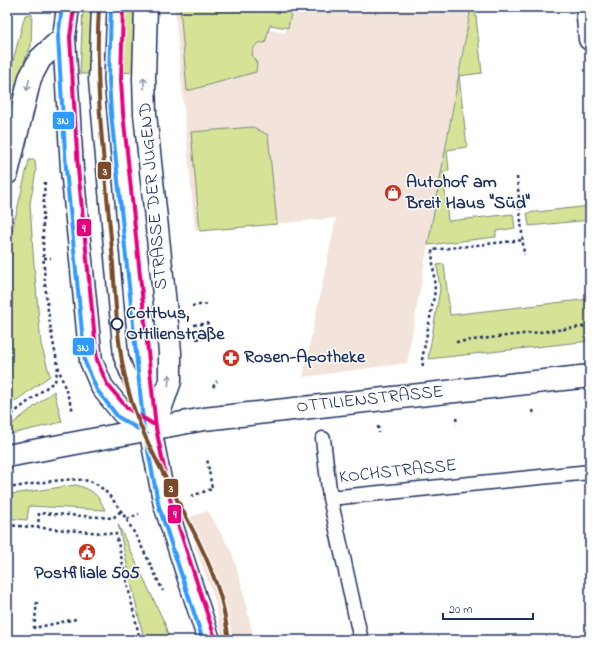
<svg xmlns="http://www.w3.org/2000/svg" width="597" height="647" viewBox="0 0 597 647" font-family="'Indie Flower',sans-serif">
  <style>
    .built { fill: #f2e4db }
    .green { fill: #d6e396; stroke: #78897a }
    .lines { fill: none; stroke-linecap: round; stroke-linejoin: round }
    .service-casing { stroke: #1b2f5e; stroke-width: 17 }
    .minor-casing { stroke: #1b2f5e; stroke-width: 25 }
    .tertiary-casing { stroke: #1b2f5e; stroke-width: 25 }
    .primary-casing { stroke: #1b2f5e; stroke-width: 25 }
    .path { stroke: #1b2f5e; stroke-width: 2.5; stroke-dasharray: 3 3; stroke-linecap: butt }
    .service { stroke: #fff; stroke-width: 14 }
    .minor { stroke: #fff; stroke-width: 22 }
    .tertiary { stroke: #fff; stroke-width: 22 }
    .primary { stroke: #fff; stroke-width: 22 }
    .bus-1-casing { stroke: #fff; stroke-width: 7 }
    .bus-2-casing { stroke: #fff; stroke-width: 7 }
    .bus-1 { stroke: #2e9afe; stroke-width: 4 }
    .bus-2 { stroke: #e5007d; stroke-width: 4 }
    .tram-1-casing { stroke: #fff; stroke-width: 7 }
    .tram-1 { stroke: #7a4b2a; stroke-width: 4 }
    .oneway { stroke: #8d97ae }
    .stop-dot { fill: #fff; stroke: #1b2f5e; stroke-width: 2 }
    .labels { text-anchor: middle; dominant-baseline: central; stroke-width: 3; stroke-linejoin: round; paint-order: stroke }
    .poi-label { font-size: 18px; font-weight: bold; fill: #1b2f5e; stroke: #fff; text-anchor: start }
    .street-label { font-size: 18px; fill: #1b2f5e; stroke: #fff }
    .stop-label { font-size: 18px; font-weight: bold; fill: #1b2f5e; stroke: #fff; text-anchor: start }
    .line-badge { stroke: #fff; stroke-width: 1.5 }
    .badge-label { font-size: 11px; text-anchor: middle; font-weight: bold; fill: #fff }
  </style>
  <rect width="100%" height="100%" fill="#fff"/>
  <filter id="ink" filterUnits="userSpaceOnUse"><feTurbulence type="fractalNoise" baseFrequency=".025" numOctaves="2"/><feDisplacementMap in="SourceGraphic" scale="8" xChannelSelector="R" yChannelSelector="G"/><feConvolveMatrix kernelMatrix="1 2 1 2 8 2 1 2 1" color-interpolation-filters="sRGB"/></filter>
  <g filter="url(#ink)">
    <path class="built" d="M291,7H470L407,363L303,377L336,218L195,231L175,10L285,33Z
      M208,511L232,553L241,583L254,640H223L214,597L195,546L190,517Z"/>
    <path class="green" d="M83,7H96L92,74H80Z
      M121,7H137L135,72L120,73Z
      M180,7H292L288,28L270,25L265,43C257,41 253,47 252,54L257,64L256,72L187,91Z
      M471,7H475L482,73L459,76L467,147L447,150L449,171L443,172L448,221L513,214L515,228L496,231V237L428,245Z
      M32,14L31,46L25,59L15,102L7,99V84L25,15Z
      M253,127L268,135L277,224L200,231L191,132Z
      M29,160H35L36,171L30,204L33,252L41,344L50,376L7,407V252Z
      M590,206V220L529,226L527,213Z
      M444,264L450,315L590,299V341L428,359L440,289L437,265Z
      M54,391L62,422L7,435V428Z
      M76,485C93,490 98,494 105,510L29,506L27,520L7,518V497L12,494Z
      M118,524L165,624L169,640H144Z"/>
    <g class="lines">
      <defs>
        <path id="service" d="M99,7L96,80L121,357L150,429
          M117,7L115,80L117,113L148,409
          M323,439L330,498
          M361,640L330,498L590,472"/>
        <path id="minor" d="M587,7L590,39
          M7,173L30,78L40,59L64,37
          M150,429L204,419L590,376"/>
        <path id="tertiary" d="M7,456L150,429"/>
        <path id="primary" d="M68,7L64,37L72,169L91,361L102,387L123,413L150,429
          M146,7L144,78L145,114L170,352V381L157,418L150,429
          M150,429L165,505L209,640"/>
      </defs>
      <use href="#service" class="service-casing"/>
      <use href="#minor" class="minor-casing"/>
      <use href="#tertiary" class="tertiary-casing"/>
      <use href="#primary" class="primary-casing"/>
      <path class="path" d="M7,48H11
        M517,177L524,255
        M45,182C40,242 44,306 58,365C62,381 68,396 73,411
        M44,258H51
        M192,306L207,304
        M194,325L209,323
        M196,339L210,337
        M456,342L590,326
        M423,366L422,360L435,291L432,250L523,240
        M213,387L217,381
        M533,410L534,416
        M7,418L55,381L58,367
        M456,418L457,424
        M378,426L379,433
        M7,488C30,485 68,476 89,481C118,488 150,565 163,591
        M191,496L212,489L207,458
        M127,519L139,514
        M7,525L116,534L140,640
        M38,528L39,513L113,518L121,511
        M37,602L34,628L76,619"/>
      <use href="#service" class="service"/>
      <use href="#minor" class="minor"/>
      <use href="#tertiary" class="tertiary"/>
      <use href="#primary" class="primary"/>
      <defs>
        <path id="bus-1" d="M62,7L58,37L66,169L85,362L97,390L118,417L147,434
          M111,7L109,80L111,113L144,430L159,507L203,640"/>
        <path id="bus-2" d="M123,7L121,80L123,113L156,428L171,503L215,638
          M74,8L70,37L78,169L97,360L107,384L127,408L153,424"/>
      </defs>
      <use href="#bus-1" class="bus-1-casing"/>
      <use href="#bus-2" class="bus-2-casing"/>
      <use href="#bus-1" class="bus-1"/>
      <use href="#bus-2" class="bus-2"/>
      <defs>
        <path id="tram-1" d="M99,7C94,89 105,169 112,250C116,301 116,354 132,403C154,469 198,526 219,592C224,607 226,624 229,640"/>
      </defs>
      <use href="#tram-1" class="tram-1-casing"/>
      <use href="#tram-1" class="tram-1"/>
    </g>
    <defs><path id="oneway-shaft" d="M-6 0H5M1.5-3L5.5 0L1.5 3" fill="none" stroke-width="1.6" stroke-linecap="round" stroke-linejoin="round"/></defs>
    <g class="oneway">
      <use href="#oneway-shaft" transform="translate(144 83) rotate(-91)"/>
      <use href="#oneway-shaft" transform="translate(28 85) rotate(103)"/>
      <use href="#oneway-shaft" transform="translate(169 380) rotate(-82)"/>
    </g>
  </g>
  <defs>
    <symbol id="shop-disc" viewBox="-11 -11 22 22"><circle r="9.5" fill="#c8321e" stroke="#fff"/><path d="M-5-2.5h2.3a2.7 3.5 0 0 1 5.4 0H5L5.5 6h-11ZM-1.5-2.5h3a1.5 2.3 0 0 0-3 0Z" fill="#fff"/></symbol>
    <symbol id="pharmacy-disc" viewBox="-11 -11 22 22"><circle r="9.5" fill="#c8321e" stroke="#fff"/><path d="M-2-6h4v4h4v4h-4v4h-4v-4h-4v-4h4Z" fill="#fff"/></symbol>
    <symbol id="civic-disc" viewBox="-11 -11 22 22"><circle r="9.5" fill="#c8321e" stroke="#fff"/><path d="M-.6-6.5H3V-4.5H.6V-3L4-1V1h2V6H-6V1h2V-1L-.6-3ZM-1.2 2.5V6h2.4V2.5Z" fill="#fff"/></symbol>
  </defs>
  <g fill-rule="evenodd">
    <use href="#shop-disc" x="383" y="183" width="20" height="20"/>
    <use href="#pharmacy-disc" x="221" y="348" width="20" height="20"/>
    <use href="#civic-disc" x="77" y="542" width="20" height="20"/>
  </g>
  <circle class="stop-dot" cx="117" cy="324" r="5.5"/>
  <g class="labels">
    <g class="poi-label">
      <text x="406" y="183">Autohof am<tspan x="406" dy="21">Breit Haus "Süd"</tspan></text>
      <text x="244" y="358">Rosen-Apotheke</text>
      <text x="87" y="574" text-anchor="middle">Postfiliale 505</text>
    </g>
    <g class="street-label">
      <text transform="translate(154 196) rotate(-95)">STRASSE DER JUGEND</text>
      <text transform="translate(370 400) rotate(-6)">OTTILIENSTRASSE</text>
      <text transform="translate(398 472) rotate(-6)">KOCHSTRASSE</text>
    </g>
    <g class="stop-label">
      <text x="126" y="314">Cottbus,<tspan x="126" dy="21">Ottilienstraße</tspan></text>
    </g>
  </g>
  <g class="line-badge">
    <rect x="52" y="111" width="23" height="19" rx="4" fill="#2e9afe"/>
    <rect x="97" y="161" width="15" height="19" rx="4" fill="#7a4b2a"/>
    <rect x="76" y="218" width="16" height="19" rx="4" fill="#e5007d"/>
    <rect x="72" y="337" width="23" height="19" rx="4" fill="#2e9afe"/>
    <rect x="163" y="478" width="16" height="20" rx="4" fill="#7a4b2a"/>
    <rect x="167" y="504" width="15" height="20" rx="4" fill="#e5007d"/>
  </g>
  <g class="badge-label">
    <text x="63" y="124">3N</text>
    <text x="105" y="175">3</text>
    <text x="84" y="232">9</text>
    <text x="83" y="351">3N</text>
    <text x="171" y="492">3</text>
    <text x="175" y="518">9</text>
  </g>
  <rect width="597" height="647" fill="none" stroke="#fff" stroke-width="24"/>
  <rect x="12" y="12" width="573" height="623" fill="none" stroke="#1b2f5e" stroke-width="1.5" filter="url(#ink)"/>
  <path d="M443 613v6h90v-6" fill="none" stroke="#1b2f5e" stroke-width="2"/>
  <text x="449" y="613" font-size="12" fill="#1b2f5e" stroke="#ffffff" stroke-width="3" paint-order="stroke">20 m</text>
</svg>
